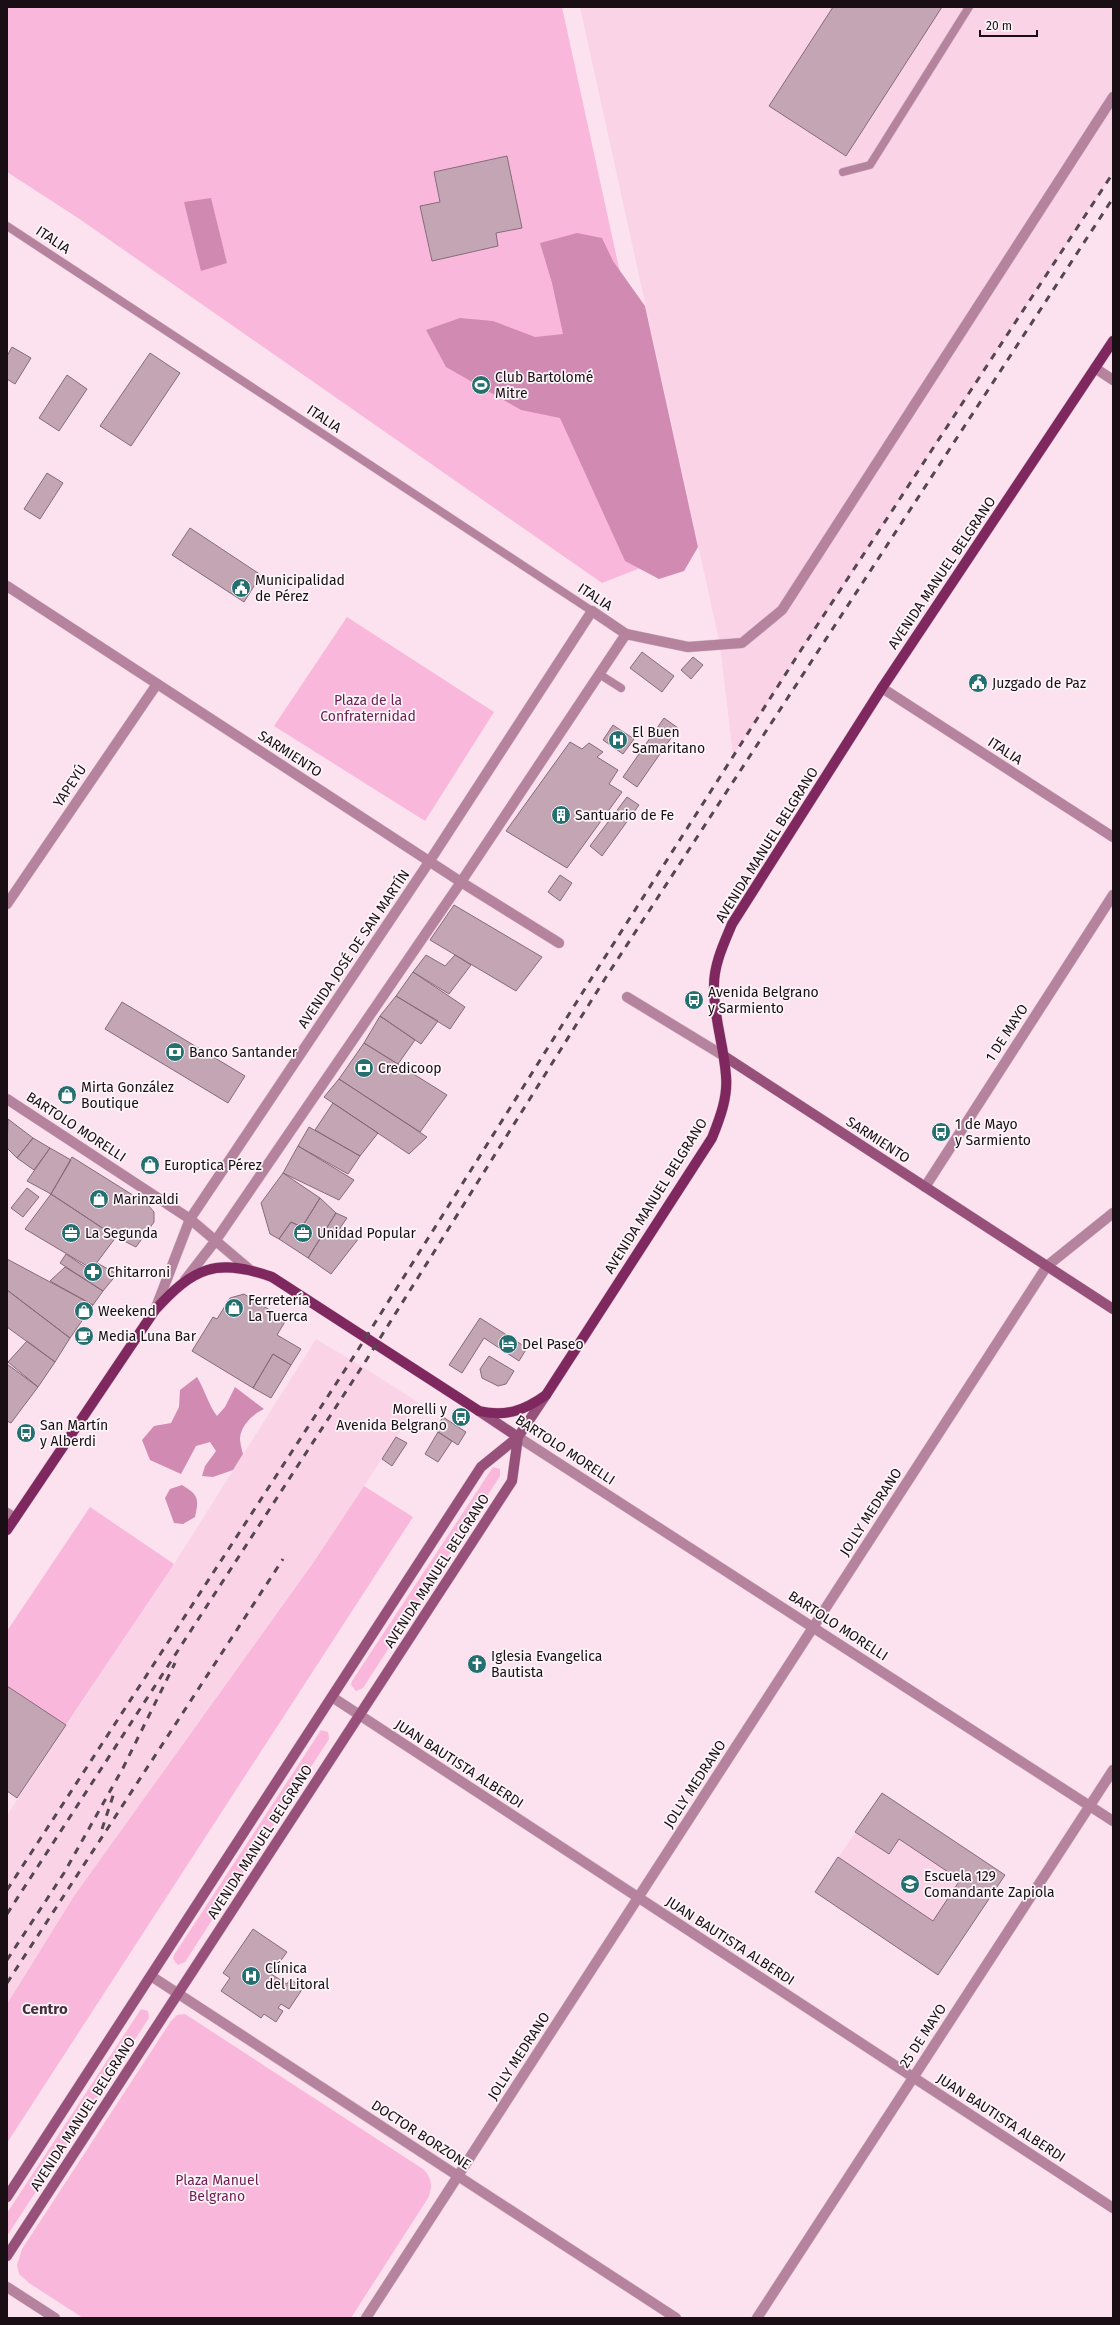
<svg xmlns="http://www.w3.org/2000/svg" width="1120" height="2325" viewBox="0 0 1120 2325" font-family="'Fira Sans',sans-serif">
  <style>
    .built { fill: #fad3e7 }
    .green { fill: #f9b8db }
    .forest { fill: #d18bb2 }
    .water { fill: #d08ab1 }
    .building { fill: #c3a5b4; stroke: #876b7a }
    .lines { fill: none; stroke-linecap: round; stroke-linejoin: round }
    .service-casing { stroke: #d8c0cc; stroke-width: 9 }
    .minor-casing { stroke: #d8c0cc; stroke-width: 11 }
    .tertiary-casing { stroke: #d8c0cc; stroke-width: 11 }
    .secondary-casing { stroke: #d8c0cc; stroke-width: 11 }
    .primary-casing { stroke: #d8c0cc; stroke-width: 11 }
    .service { stroke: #b5839e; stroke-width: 8 }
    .minor { stroke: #b5839e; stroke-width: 10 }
    .tertiary { stroke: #b5839e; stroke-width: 10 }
    .secondary { stroke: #975079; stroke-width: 10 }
    .primary { stroke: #7f285f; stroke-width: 10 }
    .rail { stroke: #56474f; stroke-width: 3; stroke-dasharray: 7 7; stroke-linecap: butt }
    .labels { text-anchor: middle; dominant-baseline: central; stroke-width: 3.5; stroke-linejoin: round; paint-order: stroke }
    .street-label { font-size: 14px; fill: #180e14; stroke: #fcf5f8 }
    .poi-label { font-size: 14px; fill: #180e14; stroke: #fcf5f8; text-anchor: start }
    .park-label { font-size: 14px; fill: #6e1c51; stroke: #fcf5f8 }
    .neighbourhood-label { font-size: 15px; font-weight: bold; fill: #452d3a; stroke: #fcf5f8 }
  </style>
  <rect width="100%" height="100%" fill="#fce2ef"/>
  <path class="built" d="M580,7H1113V173L733,756L720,645Z
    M316,1339L368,1370L419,1403L313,1563L74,1896L7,2004V1815L174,1564Z
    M882,1793L1005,1875L938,1975L815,1892Z"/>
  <path class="green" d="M7,7H562L681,552L602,583L78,218L7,172Z
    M347,617L494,712L425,821L274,726Z
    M493,1467L500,1469V1476L363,1688L356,1691L351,1685L352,1681Z
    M364,1486L413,1517L7,2143V2004L74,1896L313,1563Z
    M90,1507L174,1564L66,1725L7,1686V1631Z
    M321,1730L328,1732L329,1739L185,1962L178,1965L173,1959L174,1955Z
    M141,2009L148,2011L149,2018L7,2236V2213Z
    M185,2014L423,2169C432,2178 433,2186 428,2198L351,2318H83L29,2283L19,2274L17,2265L22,2249L171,2021L177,2015Z"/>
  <path class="forest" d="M577,233L602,238L613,261L645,306L698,547L684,571L659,579L625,561L560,418L521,410L446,367L426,330L460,318L493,321L535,337L563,334L552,283L540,243Z
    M197,1377C205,1390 208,1404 217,1416L225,1407L235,1387L264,1409C253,1414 241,1425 240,1438C240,1443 242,1450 243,1454L233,1470L213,1477L202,1476L205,1466L216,1451L210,1442L196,1446L181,1474L150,1460L142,1440L154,1426L171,1423L179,1407L180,1390Z
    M182,1485C199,1495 199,1499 195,1517L183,1524L174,1523L165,1498L170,1489Z"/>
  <path class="water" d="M211,198L227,263L201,271L184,202Z"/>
  <path class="building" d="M833,7H942L846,156L769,106Z
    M507,156L522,228L496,233L498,246L432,261L420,206L440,202L434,172Z
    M12,347L31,358L15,384L7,379V356Z
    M150,353L180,373L131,446L100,426Z
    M67,375L87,389L59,431L39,418Z
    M47,473L63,483L40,519L24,509Z
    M190,528L261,575L244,602L172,555Z
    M642,652L674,676L662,692L630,668Z
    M693,657L703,665L691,679L681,670Z
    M664,718L678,728L637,787L623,777Z
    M613,725L634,739L623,754L603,740Z
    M570,742L582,749L589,743L603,752L597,757L618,770L609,784L622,792L567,868L506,831Z
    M627,797L639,805L602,856L590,846Z
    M560,875L572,883L560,901L548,892Z
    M454,905L542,957L516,991L430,940Z
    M426,955L445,966L455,955L471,965L449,994L413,972Z
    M413,972L465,1007L450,1029L396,996Z
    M396,996L438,1021L421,1044L380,1016Z
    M122,1002L245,1076L228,1103L105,1029Z
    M380,1016L415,1040L398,1064L364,1043Z
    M364,1043L447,1095L420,1132L339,1079Z
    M339,1079L427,1137L409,1154L324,1097Z
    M333,1103L378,1133L360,1156L315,1130Z
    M8,1119L33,1138L17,1158L7,1148Z
    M309,1127L360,1156L348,1174L298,1146Z
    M33,1138L50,1148L34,1170L17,1158Z
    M298,1146L354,1180L339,1200L283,1173Z
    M50,1148L71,1160L51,1194L27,1181Z
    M72,1157L147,1204L154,1212V1222L136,1247L116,1237L51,1194Z
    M283,1173L320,1198L302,1227L291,1222L279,1239L270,1234L261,1203Z
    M27,1188L39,1197L23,1217L11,1208Z
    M51,1194L116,1237L92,1269L25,1229Z
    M320,1198L336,1213L308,1258L279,1239L291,1222L302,1227Z
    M336,1213L347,1218L340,1228L359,1238L331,1274L308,1258Z
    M66,1254L91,1271L97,1263L117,1274L103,1291L60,1263Z
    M7,1259L93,1305L70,1338L7,1290Z
    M65,1267L103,1291L93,1305L50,1281Z
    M7,1290L70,1338L55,1362L7,1327Z
    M244,1294L286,1320L277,1335L301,1349L291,1365L273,1354L253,1388L192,1351L213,1317L217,1319L230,1298Z
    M480,1318L527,1348L519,1361L484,1338L462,1373L449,1365Z
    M27,1341L55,1362L38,1387L8,1362Z
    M273,1354L291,1365L271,1398L253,1388Z
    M489,1356L514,1371L506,1384L498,1386L482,1378L480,1369Z
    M7,1364L38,1387L11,1423L7,1421Z
    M443,1417L466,1432L458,1445L435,1430Z
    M438,1432L452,1441L438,1462L425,1454Z
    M396,1437L407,1443L392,1466L382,1459Z
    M7,1686L66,1725L17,1798L7,1791Z
    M882,1793L1005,1875L938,1975L815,1892L838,1857L933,1921L960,1880L899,1839L889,1854L855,1832Z
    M253,1929L287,1952L271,1974L287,1984L290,1979L303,1988L289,2009L281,2004L278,2008L283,2011L276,2022L264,2014L261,2018L221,1991L230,1978L223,1973Z"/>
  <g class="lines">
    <defs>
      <path id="service" d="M843,172L870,165L969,7
        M7,226L592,611
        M599,674L621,688"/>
      <path id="minor" d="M1095,368L1113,380
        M592,611L626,634L688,647L742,643L782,610L1113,97
        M882,688L1113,837
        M461,882L559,943
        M7,904L157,684
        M627,997L724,1056
        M7,1099L190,1219
        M925,1187L1113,895
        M7,1513L15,1518
        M332,1697L1113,2208
        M151,1976L676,2318
        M366,2318L1047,1266
        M757,2318L1113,1770"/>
      <path id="tertiary" d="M7,586L461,882
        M190,1219L249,1269
        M1047,1266L1113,1213
        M185,1280L216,1240L461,882L626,634
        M155,1310L190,1219L429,862L592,611
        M518,1437L1113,1821
        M7,2287L55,2318"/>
      <path id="secondary" d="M724,1056L1113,1309
        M479,1411L518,1437
        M7,2197L481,1467L518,1437L546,1395
        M7,2256L512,1481L518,1437"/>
      <path id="primary" d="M7,1530L155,1310C193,1268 216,1257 272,1277L479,1411C505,1417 524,1411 546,1395L712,1138C720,1118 728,1097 726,1076C724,1045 713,1016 714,985C714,964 724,943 732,924L882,688L1113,341"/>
    </defs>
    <use href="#service" class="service-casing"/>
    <use href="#minor" class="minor-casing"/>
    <use href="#tertiary" class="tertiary-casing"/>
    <use href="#secondary" class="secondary-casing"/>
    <use href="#primary" class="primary-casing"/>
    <use href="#service" class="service"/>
    <use href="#minor" class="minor"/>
    <use href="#tertiary" class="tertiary"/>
    <use href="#secondary" class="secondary"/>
    <use href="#primary" class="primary"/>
    <path class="rail" d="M102,1829L115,1790
      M7,1890L356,1353L598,968L801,650L1113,173
      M7,1914L367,1359L608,974L1113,198
      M7,1960L64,1873L123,1768L175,1663
      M7,1983L283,1559"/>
  </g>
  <defs>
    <symbol id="stadium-disc" viewBox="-11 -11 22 22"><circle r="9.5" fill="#246f6f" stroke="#fcf5f8"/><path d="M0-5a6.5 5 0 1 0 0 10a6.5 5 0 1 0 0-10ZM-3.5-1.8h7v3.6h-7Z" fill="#fff"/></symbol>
    <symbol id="civic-disc" viewBox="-11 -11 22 22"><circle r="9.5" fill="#246f6f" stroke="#fcf5f8"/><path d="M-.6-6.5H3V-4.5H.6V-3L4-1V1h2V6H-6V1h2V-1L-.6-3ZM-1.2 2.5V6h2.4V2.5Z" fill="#fff"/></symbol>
    <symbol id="hospital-disc" viewBox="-11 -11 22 22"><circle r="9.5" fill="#246f6f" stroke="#fcf5f8"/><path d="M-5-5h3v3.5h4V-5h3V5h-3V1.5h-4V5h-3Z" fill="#fff"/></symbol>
    <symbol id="building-disc" viewBox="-11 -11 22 22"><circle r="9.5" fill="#246f6f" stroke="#fcf5f8"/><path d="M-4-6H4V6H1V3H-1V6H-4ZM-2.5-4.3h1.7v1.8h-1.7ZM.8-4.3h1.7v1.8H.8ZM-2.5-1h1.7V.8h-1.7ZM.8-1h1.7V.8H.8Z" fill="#fff"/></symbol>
    <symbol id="bus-disc" viewBox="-11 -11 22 22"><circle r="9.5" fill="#246f6f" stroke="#fcf5f8"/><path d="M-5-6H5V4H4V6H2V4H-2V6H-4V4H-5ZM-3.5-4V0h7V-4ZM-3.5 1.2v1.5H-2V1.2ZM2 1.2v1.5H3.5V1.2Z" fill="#fff"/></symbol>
    <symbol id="bank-disc" viewBox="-11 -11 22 22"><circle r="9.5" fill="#246f6f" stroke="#fcf5f8"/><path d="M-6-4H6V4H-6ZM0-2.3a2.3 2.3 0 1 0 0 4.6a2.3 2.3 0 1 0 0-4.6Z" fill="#fff"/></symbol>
    <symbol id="shop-disc" viewBox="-11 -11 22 22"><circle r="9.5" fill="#246f6f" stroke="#fcf5f8"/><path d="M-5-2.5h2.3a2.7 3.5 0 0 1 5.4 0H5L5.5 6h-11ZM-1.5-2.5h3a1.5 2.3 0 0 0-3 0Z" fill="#fff"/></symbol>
    <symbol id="office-disc" viewBox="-11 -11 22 22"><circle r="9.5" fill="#246f6f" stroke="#fcf5f8"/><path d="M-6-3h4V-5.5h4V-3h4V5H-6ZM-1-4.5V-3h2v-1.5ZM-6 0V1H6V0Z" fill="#fff"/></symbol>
    <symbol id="pharmacy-disc" viewBox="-11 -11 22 22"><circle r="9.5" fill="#246f6f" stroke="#fcf5f8"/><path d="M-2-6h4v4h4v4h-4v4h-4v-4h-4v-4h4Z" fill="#fff"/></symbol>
    <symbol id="cafe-disc" viewBox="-11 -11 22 22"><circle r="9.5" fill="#246f6f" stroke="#fcf5f8"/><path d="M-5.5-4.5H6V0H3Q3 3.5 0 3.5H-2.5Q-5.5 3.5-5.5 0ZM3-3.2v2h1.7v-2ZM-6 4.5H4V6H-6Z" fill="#fff"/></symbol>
    <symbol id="hotel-disc" viewBox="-11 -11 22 22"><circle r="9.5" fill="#246f6f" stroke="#fcf5f8"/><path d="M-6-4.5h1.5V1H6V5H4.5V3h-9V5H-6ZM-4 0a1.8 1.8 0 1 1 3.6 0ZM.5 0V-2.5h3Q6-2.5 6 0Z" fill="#fff"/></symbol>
    <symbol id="church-disc" viewBox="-11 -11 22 22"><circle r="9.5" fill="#246f6f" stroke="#fcf5f8"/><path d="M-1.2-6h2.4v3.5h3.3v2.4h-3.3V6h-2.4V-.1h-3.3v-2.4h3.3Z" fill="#fff"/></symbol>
    <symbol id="school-disc" viewBox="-11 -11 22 22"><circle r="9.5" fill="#246f6f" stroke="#fcf5f8"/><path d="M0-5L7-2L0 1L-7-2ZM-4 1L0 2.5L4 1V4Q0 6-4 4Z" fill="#fff"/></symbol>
  </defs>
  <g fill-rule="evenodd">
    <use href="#stadium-disc" x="470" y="374" width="22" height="22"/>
    <use href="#civic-disc" x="230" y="577" width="22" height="22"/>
    <use href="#civic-disc" x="967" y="672" width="22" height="22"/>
    <use href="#hospital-disc" x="607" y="729" width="22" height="22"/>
    <use href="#building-disc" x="550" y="804" width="22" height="22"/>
    <use href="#bus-disc" x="683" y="989" width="22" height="22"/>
    <use href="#bank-disc" x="164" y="1041" width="22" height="22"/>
    <use href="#bank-disc" x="353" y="1057" width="22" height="22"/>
    <use href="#shop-disc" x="56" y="1084" width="22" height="22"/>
    <use href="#bus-disc" x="930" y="1121" width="22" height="22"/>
    <use href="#shop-disc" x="139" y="1154" width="22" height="22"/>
    <use href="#shop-disc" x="88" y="1188" width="22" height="22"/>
    <use href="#office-disc" x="60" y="1222" width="22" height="22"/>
    <use href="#office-disc" x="292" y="1222" width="22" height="22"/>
    <use href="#pharmacy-disc" x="82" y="1261" width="22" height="22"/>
    <use href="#shop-disc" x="223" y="1297" width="22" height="22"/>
    <use href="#shop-disc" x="73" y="1300" width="22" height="22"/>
    <use href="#cafe-disc" x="73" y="1325" width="22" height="22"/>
    <use href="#hotel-disc" x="497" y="1333" width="22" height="22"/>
    <use href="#bus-disc" x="450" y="1406" width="22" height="22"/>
    <use href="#bus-disc" x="15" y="1422" width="22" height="22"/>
    <use href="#church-disc" x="466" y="1653" width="22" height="22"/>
    <use href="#school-disc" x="899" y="1873" width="22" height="22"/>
    <use href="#hospital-disc" x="240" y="1965" width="22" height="22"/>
  </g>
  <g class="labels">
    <g class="street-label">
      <text transform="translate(53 240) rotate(34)">ITALIA</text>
      <text transform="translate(324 419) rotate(34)">ITALIA</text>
      <text transform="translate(942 573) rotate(-56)">AVENIDA MANUEL BELGRANO</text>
      <text transform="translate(595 597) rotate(33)">ITALIA</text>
      <text transform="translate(1005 751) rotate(33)">ITALIA</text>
      <text transform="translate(290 754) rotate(33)">SARMIENTO</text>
      <text transform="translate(70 786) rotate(-56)">YAPEYÚ</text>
      <text transform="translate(767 845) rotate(-58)">AVENIDA MANUEL BELGRANO</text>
      <text transform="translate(354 949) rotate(-56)">AVENIDA JOSÉ DE SAN MARTÍN</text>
      <text transform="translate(1007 1033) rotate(-57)">1 DE MAYO</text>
      <text transform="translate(76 1127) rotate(33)">BARTOLO MORELLI</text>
      <text transform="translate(878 1140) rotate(33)">SARMIENTO</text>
      <text transform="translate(656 1196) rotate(-58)">AVENIDA MANUEL BELGRANO</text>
      <text transform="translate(565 1450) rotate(33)">BARTOLO MORELLI</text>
      <text transform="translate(871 1512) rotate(-57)">JOLLY MEDRANO</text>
      <text transform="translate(437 1571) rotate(-57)">AVENIDA MANUEL BELGRANO</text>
      <text transform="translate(838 1626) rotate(33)">BARTOLO MORELLI</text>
      <text transform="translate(459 1764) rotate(33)">JUAN BAUTISTA ALBERDI</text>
      <text transform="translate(695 1784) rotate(-57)">JOLLY MEDRANO</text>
      <text transform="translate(260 1842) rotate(-57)">AVENIDA MANUEL BELGRANO</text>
      <text transform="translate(730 1941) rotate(33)">JUAN BAUTISTA ALBERDI</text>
      <text transform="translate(923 2036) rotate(-57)">25 DE MAYO</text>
      <text transform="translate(519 2056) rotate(-57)">JOLLY MEDRANO</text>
      <text transform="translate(83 2114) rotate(-57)">AVENIDA MANUEL BELGRANO</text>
      <text transform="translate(1001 2118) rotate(33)">JUAN BAUTISTA ALBERDI</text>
      <text transform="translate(421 2135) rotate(33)">DOCTOR BORZONE</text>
    </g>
    <g class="poi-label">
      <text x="495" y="377">Club Bartolomé<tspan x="495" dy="16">Mitre</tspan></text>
      <text x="255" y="580">Municipalidad<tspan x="255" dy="16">de Pérez</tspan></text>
      <text x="992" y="683">Juzgado de Paz</text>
      <text x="632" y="732">El Buen<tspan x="632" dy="16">Samaritano</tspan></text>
      <text x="575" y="815">Santuario de Fe</text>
      <text x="708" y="992">Avenida Belgrano<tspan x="708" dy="16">y Sarmiento</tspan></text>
      <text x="189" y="1052">Banco Santander</text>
      <text x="378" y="1068">Credicoop</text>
      <text x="81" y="1087">Mirta González<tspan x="81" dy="16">Boutique</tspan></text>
      <text x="955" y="1124">1 de Mayo<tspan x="955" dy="16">y Sarmiento</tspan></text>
      <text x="164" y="1165">Europtica Pérez</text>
      <text x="113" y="1199">Marinzaldi</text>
      <text x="85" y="1233">La Segunda</text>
      <text x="317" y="1233">Unidad Popular</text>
      <text x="107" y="1272">Chitarroni</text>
      <text x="248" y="1300">Ferretería<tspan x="248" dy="16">La Tuerca</tspan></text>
      <text x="98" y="1311">Weekend</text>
      <text x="98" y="1336">Media Luna Bar</text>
      <text x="522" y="1344">Del Paseo</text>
      <text x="447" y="1409" text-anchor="end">Morelli y<tspan x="447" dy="16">Avenida Belgrano</tspan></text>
      <text x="40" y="1425">San Martín<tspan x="40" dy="16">y Alberdi</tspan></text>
      <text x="491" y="1656">Iglesia Evangelica<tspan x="491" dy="16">Bautista</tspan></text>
      <text x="924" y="1876">Escuela 129<tspan x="924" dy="16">Comandante Zapiola</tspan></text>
      <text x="265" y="1968">Clínica<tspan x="265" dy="16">del Litoral</tspan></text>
    </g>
    <g class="park-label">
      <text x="368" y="700">Plaza de la<tspan x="368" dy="16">Confraternidad</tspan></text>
      <text x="217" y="2180">Plaza Manuel<tspan x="217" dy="16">Belgrano</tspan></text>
    </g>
    <g class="neighbourhood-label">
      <text x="45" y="2009">Centro</text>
    </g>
  </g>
  <rect width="1120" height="2325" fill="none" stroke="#180e14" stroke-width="16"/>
  <path d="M980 30v6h57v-6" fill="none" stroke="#180e14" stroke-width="2"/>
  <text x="986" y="30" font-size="12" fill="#180e14" stroke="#fcf5f8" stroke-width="3" paint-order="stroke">20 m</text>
</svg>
